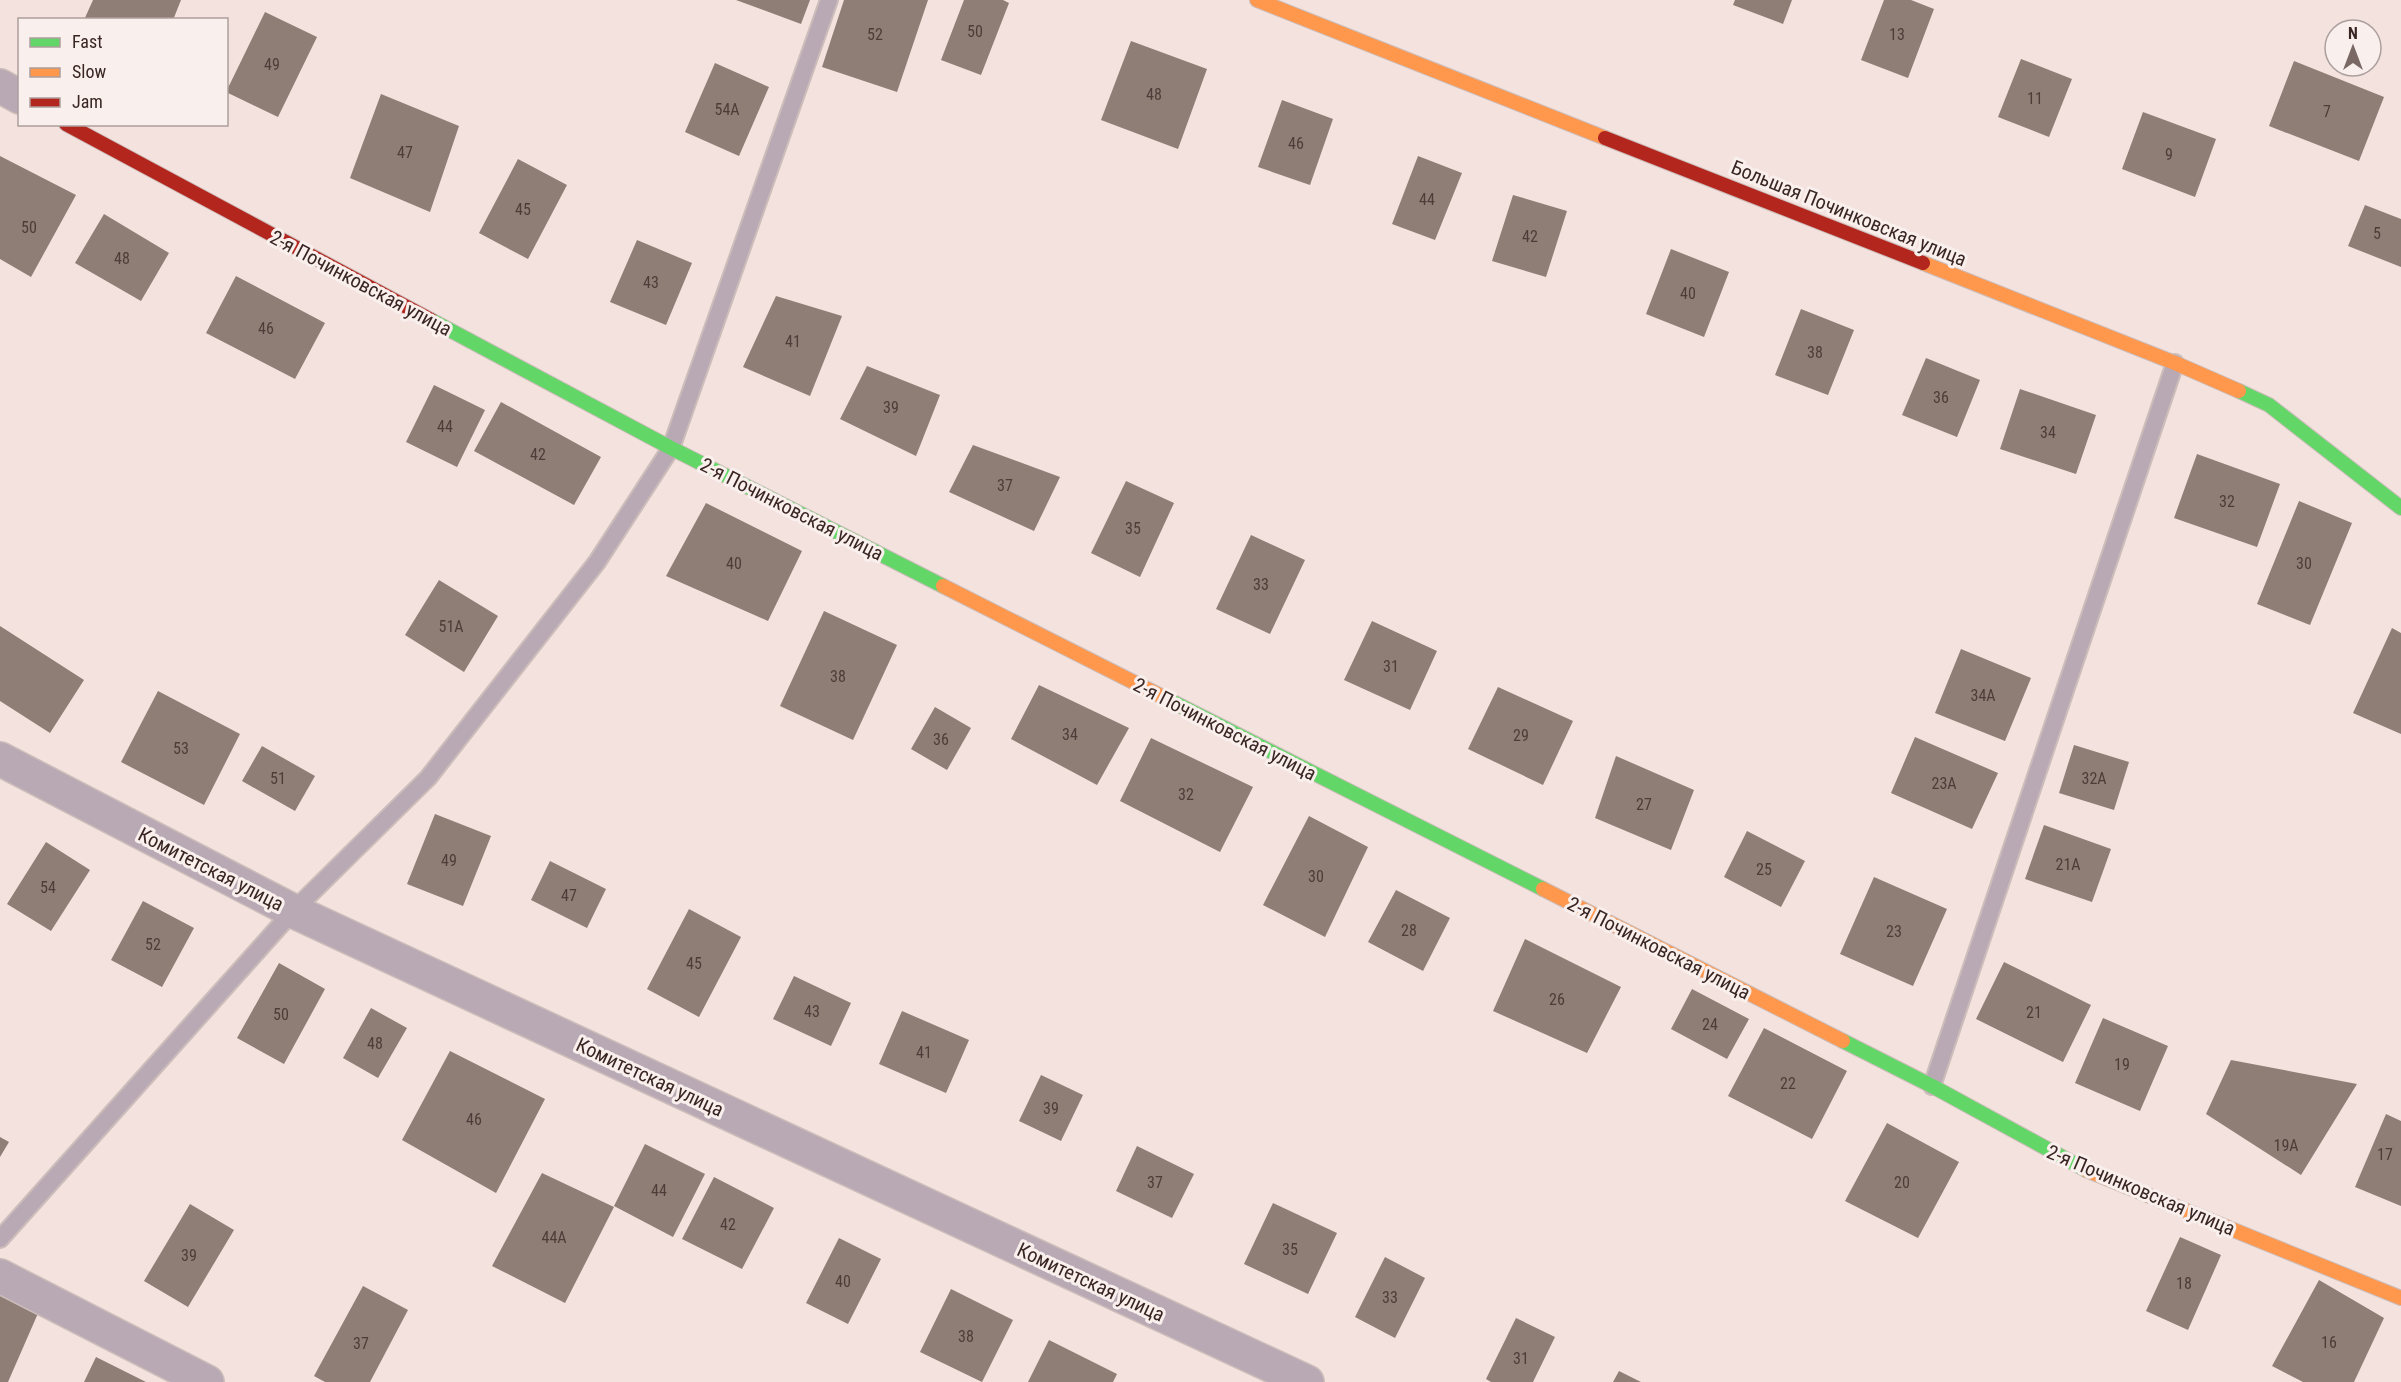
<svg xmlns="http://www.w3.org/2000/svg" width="2401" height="1382" viewBox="0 0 2401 1382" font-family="'Roboto Condensed',sans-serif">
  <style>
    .building { fill: #8e7e76 }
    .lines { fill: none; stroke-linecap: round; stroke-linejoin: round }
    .lane-casing { stroke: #ccbdba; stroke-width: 20 }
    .street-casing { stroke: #ccbdba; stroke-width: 36 }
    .fast-casing { stroke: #ccbdba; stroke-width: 16 }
    .slow-casing { stroke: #ccbdba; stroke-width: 16 }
    .jam-casing { stroke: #ccbdba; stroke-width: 16 }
    .lane { stroke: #b8a9b4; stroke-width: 16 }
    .street { stroke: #b8a9b4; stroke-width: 33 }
    .fast { stroke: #63d668; stroke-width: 14 }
    .slow { stroke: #ff974d; stroke-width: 14 }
    .jam { stroke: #b3261e; stroke-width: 14 }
    .labels { text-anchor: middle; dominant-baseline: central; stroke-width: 6; stroke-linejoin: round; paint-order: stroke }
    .number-label { font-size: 16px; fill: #4e3c38 }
    .street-label { font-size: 20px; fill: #392623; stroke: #f9efed }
  </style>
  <rect width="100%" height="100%" fill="#f3e2de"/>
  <path class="building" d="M93,0H181L173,20H84Z
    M736,0H810L801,24Z
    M844,0H928L897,92L822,67Z
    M964,0H1003L1009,3L981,75L941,60Z
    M1735,0H1792L1783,24L1733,5Z
    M1884,0H1911L1934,9L1908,78L1861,60Z
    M265,12L317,37L278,117L226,92Z
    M1131,41L1207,69L1178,149L1101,120Z
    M2021,59L2072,79L2049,137L1998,117Z
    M2294,61L2384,97L2359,161L2269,126Z
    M715,63L769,87L739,156L685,132Z
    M381,94L459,126L430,212L350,178Z
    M1282,100L1333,119L1310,185L1258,167Z
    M2143,112L2216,139L2195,197L2122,169Z
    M0,156L76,195L31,277L0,259Z
    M1418,156L1462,173L1435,240L1392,224Z
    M518,159L567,185L528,259L479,233Z
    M1513,195L1567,211L1546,277L1492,261Z
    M2365,205L2401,219V267L2348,246Z
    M104,214L169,253L141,301L75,263Z
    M637,240L692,263L666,325L610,302Z
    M1671,249L1729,272L1704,337L1646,314Z
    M236,276L325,323L295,379L206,333Z
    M776,296L842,316L810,396L743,367Z
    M1801,309L1854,330L1828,395L1775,375Z
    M1926,358L1980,380L1957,437L1902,415Z
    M867,366L940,395L916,456L840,419Z
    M434,385L485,410L457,467L406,442Z
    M2020,389L2096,415L2076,474L2000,449Z
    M501,402L601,457L574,505L474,451Z
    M973,445L1060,477L1034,531L949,492Z
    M2197,454L2280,484L2257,547L2174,518Z
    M1126,481L1174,503L1140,577L1091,553Z
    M2299,501L2352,523L2310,625L2257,604Z
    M706,503L802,551L768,621L666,576Z
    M1251,535L1305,560L1270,634L1216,609Z
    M439,580L498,616L464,672L405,635Z
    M824,611L897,645L853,740L780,706Z
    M1372,621L1437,651L1410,710L1344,680Z
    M0,626L84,680L50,733L0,701Z
    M2392,628L2401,633V734L2353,713Z
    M1961,649L2031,678L2005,741L1935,713Z
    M1039,685L1129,728L1097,785L1011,739Z
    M1498,687L1573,721L1543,785L1468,749Z
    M158,691L240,734L204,805L121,762Z
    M935,707L971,728L947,770L911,749Z
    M1915,737L1998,773L1972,829L1891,793Z
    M1151,738L1253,787L1220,852L1120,801Z
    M2074,745L2129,762L2114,810L2059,793Z
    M262,746L315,776L295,811L242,781Z
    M1616,756L1694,790L1671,850L1595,818Z
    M435,814L491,836L463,906L407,884Z
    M1309,816L1368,847L1325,937L1263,905Z
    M2044,825L2111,849L2092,902L2025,879Z
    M1747,831L1805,861L1781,907L1724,877Z
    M46,842L90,870L51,931L7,904Z
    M550,861L606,889L587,928L531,900Z
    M1874,877L1947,909L1913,986L1840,954Z
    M1396,890L1450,918L1423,971L1368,942Z
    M143,901L194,928L162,987L111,960Z
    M689,909L741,937L699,1017L647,989Z
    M1525,939L1621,987L1587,1053L1493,1011Z
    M2004,962L2091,1005L2063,1062L1976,1019Z
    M279,963L325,989L284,1064L237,1038Z
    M794,976L851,1003L831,1046L773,1019Z
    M1692,989L1749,1019L1727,1059L1671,1029Z
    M371,1008L407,1028L378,1078L343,1058Z
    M902,1011L969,1040L946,1093L879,1064Z
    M2103,1018L2168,1046L2140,1111L2075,1083Z
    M1764,1028L1847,1071L1812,1139L1728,1096Z
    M450,1051L545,1099L496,1193L402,1140Z
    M2231,1060L2357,1084L2301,1175L2206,1114Z
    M1041,1075L1083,1095L1061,1141L1019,1121Z
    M2386,1114L2401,1121V1206L2355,1187Z
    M1887,1123L1959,1162L1918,1238L1845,1201Z
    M0,1137L9,1142L0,1157Z
    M645,1144L705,1174L673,1237L614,1206Z
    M1137,1146L1194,1174L1172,1218L1116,1191Z
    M542,1173L614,1207L565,1303L492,1266Z
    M714,1177L774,1208L742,1269L682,1239Z
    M1273,1203L1337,1233L1308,1294L1244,1264Z
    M190,1204L234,1230L188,1307L144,1281Z
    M2180,1237L2221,1255L2188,1330L2146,1311Z
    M839,1238L881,1259L848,1324L806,1303Z
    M1385,1257L1425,1278L1395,1338L1355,1317Z
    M2319,1280L2384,1318L2354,1382H2303L2272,1366Z
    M363,1286L408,1310L370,1382H325L314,1376Z
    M951,1289L1013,1320L982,1382L920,1352Z
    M0,1295L39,1311L8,1382H0Z
    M1516,1318L1555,1337L1533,1382H1491L1486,1379Z
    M1049,1340L1117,1374L1113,1382H1028Z
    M96,1357L146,1382H84Z
    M1619,1371L1641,1382H1613Z"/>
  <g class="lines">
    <defs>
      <path id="lane" d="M1932,1086L2175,363
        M0,1239L293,911L428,778L597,562L671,448L829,0"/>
      <path id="street" d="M0,86L20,97
        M0,759L293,911L1307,1382
        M0,1276L207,1382"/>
      <path id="fast" d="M431,320L671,448L943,586
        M2239,391L2269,405L2401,508
        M1161,696L1543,889
        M1843,1041L1932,1086L2086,1170"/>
      <path id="slow" d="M1257,0L1605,138
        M1923,263L2175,363L2239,391
        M943,586L1161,696
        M1543,889L1843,1041
        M2086,1170L2401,1298"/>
      <path id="jam" d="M66,124L431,320
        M1605,138L1923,263"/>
    </defs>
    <use href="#lane" class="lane-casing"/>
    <use href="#street" class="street-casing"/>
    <use href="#fast" class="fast-casing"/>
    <use href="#slow" class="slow-casing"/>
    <use href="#jam" class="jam-casing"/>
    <use href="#lane" class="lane"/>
    <use href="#street" class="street"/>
    <use href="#fast" class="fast"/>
    <use href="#slow" class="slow"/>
    <use href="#jam" class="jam"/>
  </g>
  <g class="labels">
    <g class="number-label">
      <text x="975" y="31">50</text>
      <text x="875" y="34">52</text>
      <text x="1897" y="34">13</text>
      <text x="272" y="64">49</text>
      <text x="1154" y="94">48</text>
      <text x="2035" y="98">11</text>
      <text x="727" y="109">54А</text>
      <text x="2327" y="111">7</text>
      <text x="1296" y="143">46</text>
      <text x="405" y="152">47</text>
      <text x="2169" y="154">9</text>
      <text x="1427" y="199">44</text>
      <text x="523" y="209">45</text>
      <text x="29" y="227">50</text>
      <text x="2377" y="233">5</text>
      <text x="1530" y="236">42</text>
      <text x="122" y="258">48</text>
      <text x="651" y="282">43</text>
      <text x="1688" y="293">40</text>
      <text x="266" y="328">46</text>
      <text x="793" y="341">41</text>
      <text x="1815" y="352">38</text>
      <text x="1941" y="397">36</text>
      <text x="891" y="407">39</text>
      <text x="445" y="426">44</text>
      <text x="2048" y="432">34</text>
      <text x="538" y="454">42</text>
      <text x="1005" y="485">37</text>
      <text x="2227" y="501">32</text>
      <text x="1133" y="528">35</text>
      <text x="734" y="563">40</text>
      <text x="2304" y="563">30</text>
      <text x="1261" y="584">33</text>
      <text x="451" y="626">51А</text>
      <text x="1391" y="666">31</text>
      <text x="838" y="676">38</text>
      <text x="1983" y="695">34А</text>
      <text x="1070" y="734">34</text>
      <text x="1521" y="735">29</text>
      <text x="941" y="739">36</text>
      <text x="181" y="748">53</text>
      <text x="278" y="778">51</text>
      <text x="2094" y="778">32А</text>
      <text x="1944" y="783">23А</text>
      <text x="1186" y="794">32</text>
      <text x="1644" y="804">27</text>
      <text x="449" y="860">49</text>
      <text x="2068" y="864">21А</text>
      <text x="1764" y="869">25</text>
      <text x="1316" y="876">30</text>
      <text x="48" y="887">54</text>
      <text x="569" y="895">47</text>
      <text x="1409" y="930">28</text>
      <text x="1894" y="931">23</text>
      <text x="153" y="944">52</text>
      <text x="694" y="963">45</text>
      <text x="1557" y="999">26</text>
      <text x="812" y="1011">43</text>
      <text x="2034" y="1012">21</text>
      <text x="281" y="1014">50</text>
      <text x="1710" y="1024">24</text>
      <text x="375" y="1043">48</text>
      <text x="924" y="1052">41</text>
      <text x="2122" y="1064">19</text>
      <text x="1788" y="1083">22</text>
      <text x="1051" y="1108">39</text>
      <text x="474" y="1119">46</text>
      <text x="2286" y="1145">19А</text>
      <text x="2385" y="1154">17</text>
      <text x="1155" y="1182">37</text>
      <text x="1902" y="1182">20</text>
      <text x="659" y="1190">44</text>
      <text x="728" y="1224">42</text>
      <text x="554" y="1237">44А</text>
      <text x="1290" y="1249">35</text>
      <text x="189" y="1255">39</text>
      <text x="843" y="1281">40</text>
      <text x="2184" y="1283">18</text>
      <text x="1390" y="1297">33</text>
      <text x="966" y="1336">38</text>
      <text x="2329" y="1342">16</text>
      <text x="361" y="1343">37</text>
      <text x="1521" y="1358">31</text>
    </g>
    <g class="street-label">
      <text transform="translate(1849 213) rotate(22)">Большая Починковская улица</text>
      <text transform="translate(361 283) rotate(28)">2-я Починковская улица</text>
      <text transform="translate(792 509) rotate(27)">2-я Починковская улица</text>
      <text transform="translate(1225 729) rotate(27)">2-я Починковская улица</text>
      <text transform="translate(211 869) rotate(27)">Комитетская улица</text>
      <text transform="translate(1659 948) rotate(27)">2-я Починковская улица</text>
      <text transform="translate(650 1077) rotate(25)">Комитетская улица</text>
      <text transform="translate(2141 1190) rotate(23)">2-я Починковская улица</text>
      <text transform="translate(1091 1282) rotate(25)">Комитетская улица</text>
    </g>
  </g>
  <rect x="18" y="18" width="210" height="108" fill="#f9efed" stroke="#ac9f9c" stroke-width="1.5"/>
  <rect x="30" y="38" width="30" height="9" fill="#63d668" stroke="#ac9f9c" stroke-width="1.5"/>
  <text x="72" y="48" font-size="18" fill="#392623">Fast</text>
  <rect x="30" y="68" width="30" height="9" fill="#ff974d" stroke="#ac9f9c" stroke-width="1.5"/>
  <text x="72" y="78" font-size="18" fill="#392623">Slow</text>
  <rect x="30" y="98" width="30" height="9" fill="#b3261e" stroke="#ac9f9c" stroke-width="1.5"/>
  <text x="72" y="108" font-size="18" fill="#392623">Jam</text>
  <g transform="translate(2353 48)"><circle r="28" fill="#f9efed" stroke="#ac9f9c" stroke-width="1.5"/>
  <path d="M0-4.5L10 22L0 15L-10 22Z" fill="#7a6864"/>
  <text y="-9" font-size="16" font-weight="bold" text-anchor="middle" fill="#392623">N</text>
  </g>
</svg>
